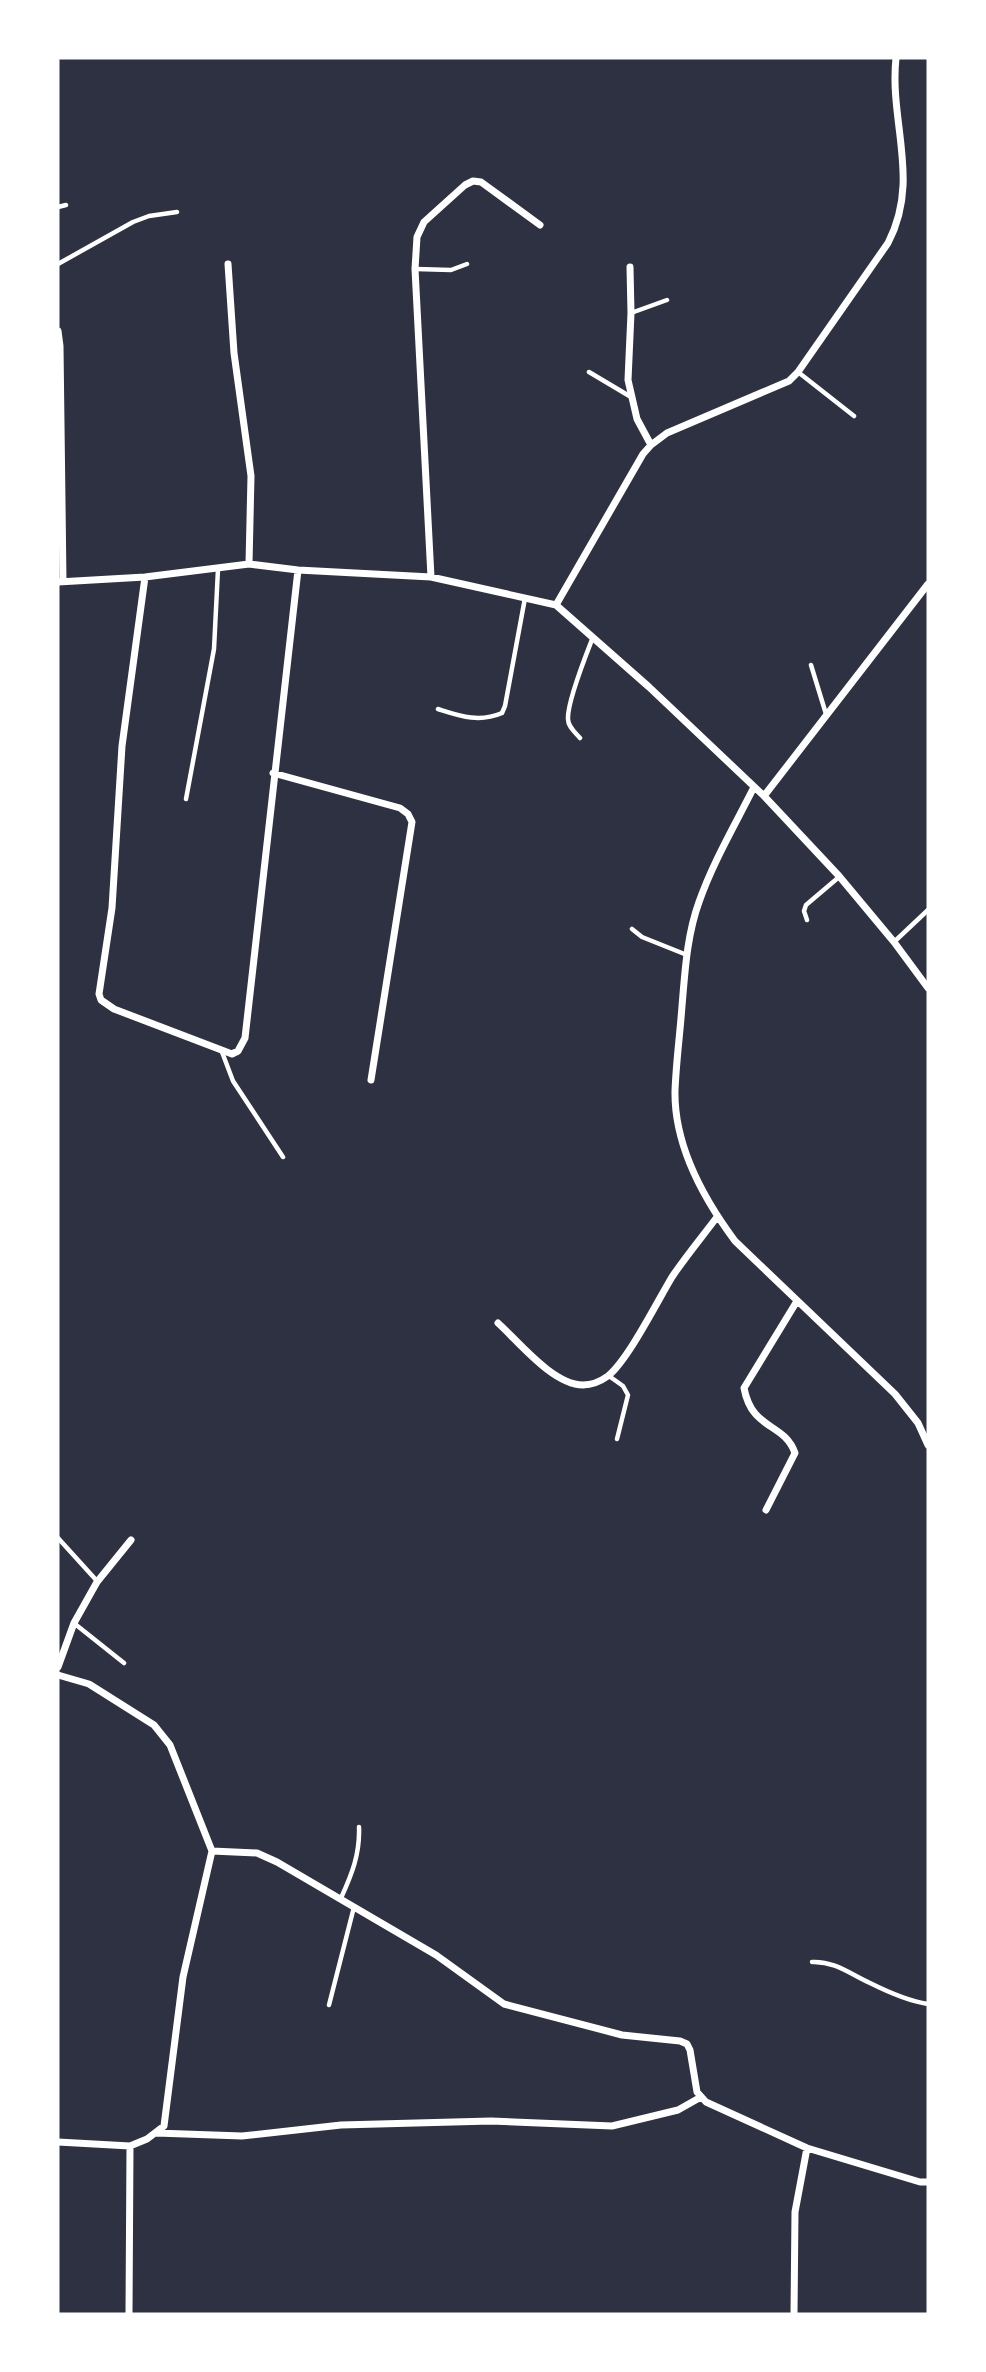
<svg xmlns="http://www.w3.org/2000/svg" width="986" height="2372" viewBox="0 0 986 2372" font-family="Lato,sans-serif">
  <style>
    .lines { fill: none; stroke-linecap: round; stroke-linejoin: round }
    .service { stroke: #fff; stroke-width: 4.5 }
    .minor { stroke: #fff; stroke-width: 7 }
  </style>
  <rect width="100%" height="100%" fill="#2d3142"/>
  <g class="lines">
    <path class="service" d="M58,207L66,205
      M58,264L133,222L149,216L177,212
      M416,269L451,270L467,264
      M631,313L667,300
      M589,372L631,397
      M798,372L854,416
      M811,665L826,714
      M438,709C460,716 479,723 502,713L505,706L525,598
      M580,738C575,732 568,727 568,719C567,702 586,655 593,637
      M186,799L214,649L218,569
      M807,920L804,911L806,905L839,877
      M632,929L642,937L687,955
      M894,942L928,910
      M222,1052L233,1081L283,1157
      M609,1376L623,1386L628,1395L617,1439
      M58,1538L97,1581
      M75,1624L124,1663
      M341,1898C352,1874 360,1854 359,1827
      M812,1962C835,1961 850,1974 870,1983C888,1992 908,2001 928,2004
      M329,2005L354,1907"/>
    <path class="minor" d="M228,264L234,353L251,476L249,564
      M630,267L631,313L628,380L637,419L651,445
      M58,331L60,346L63,581
      M145,577L122,746L112,908L99,994L101,1000L114,1009L232,1054L238,1051L245,1038L298,570
      M431,577L415,269L417,237L424,222L465,185L473,181L481,182L540,225
      M58,582L145,577L249,564L298,570L431,577L556,605L649,687L764,796L839,876L894,942L928,988
      M556,605L643,454L651,445L667,433L789,381L798,372L888,243C921,180 889,122 896,58
      M273,773L400,808L408,814L412,822L371,1080
      M754,787C735,825 713,862 699,902C687,935 685,971 682,1006C680,1034 676,1063 675,1091C674,1146 703,1198 735,1241L895,1394L918,1423L928,1445
      M764,796L928,584
      M498,1323C519,1342 553,1385 583,1385C591,1385 601,1381 608,1376C628,1360 657,1302 672,1277C686,1256 702,1237 717,1217
      M766,1510L795,1453C784,1422 752,1431 744,1388L797,1301
      M58,1667L74,1623L97,1582L131,1540
      M58,1675L89,1684L154,1725L170,1745L212,1851L183,1977L164,2126L147,2139L130,2146L129,2314
      M212,1851L257,1853L277,1862L436,1955L504,2004L622,2035L680,2041L687,2044L690,2050L697,2092L706,2102L807,2148L920,2182H928
      M156,2133L242,2136L341,2125L491,2121L612,2126L678,2110L701,2097
      M58,2142L130,2146
      M794,2314L795,2212L807,2148"/>
  </g>
  <rect width="986" height="2372" fill="none" stroke="#ffffff" stroke-width="119"/>
</svg>
